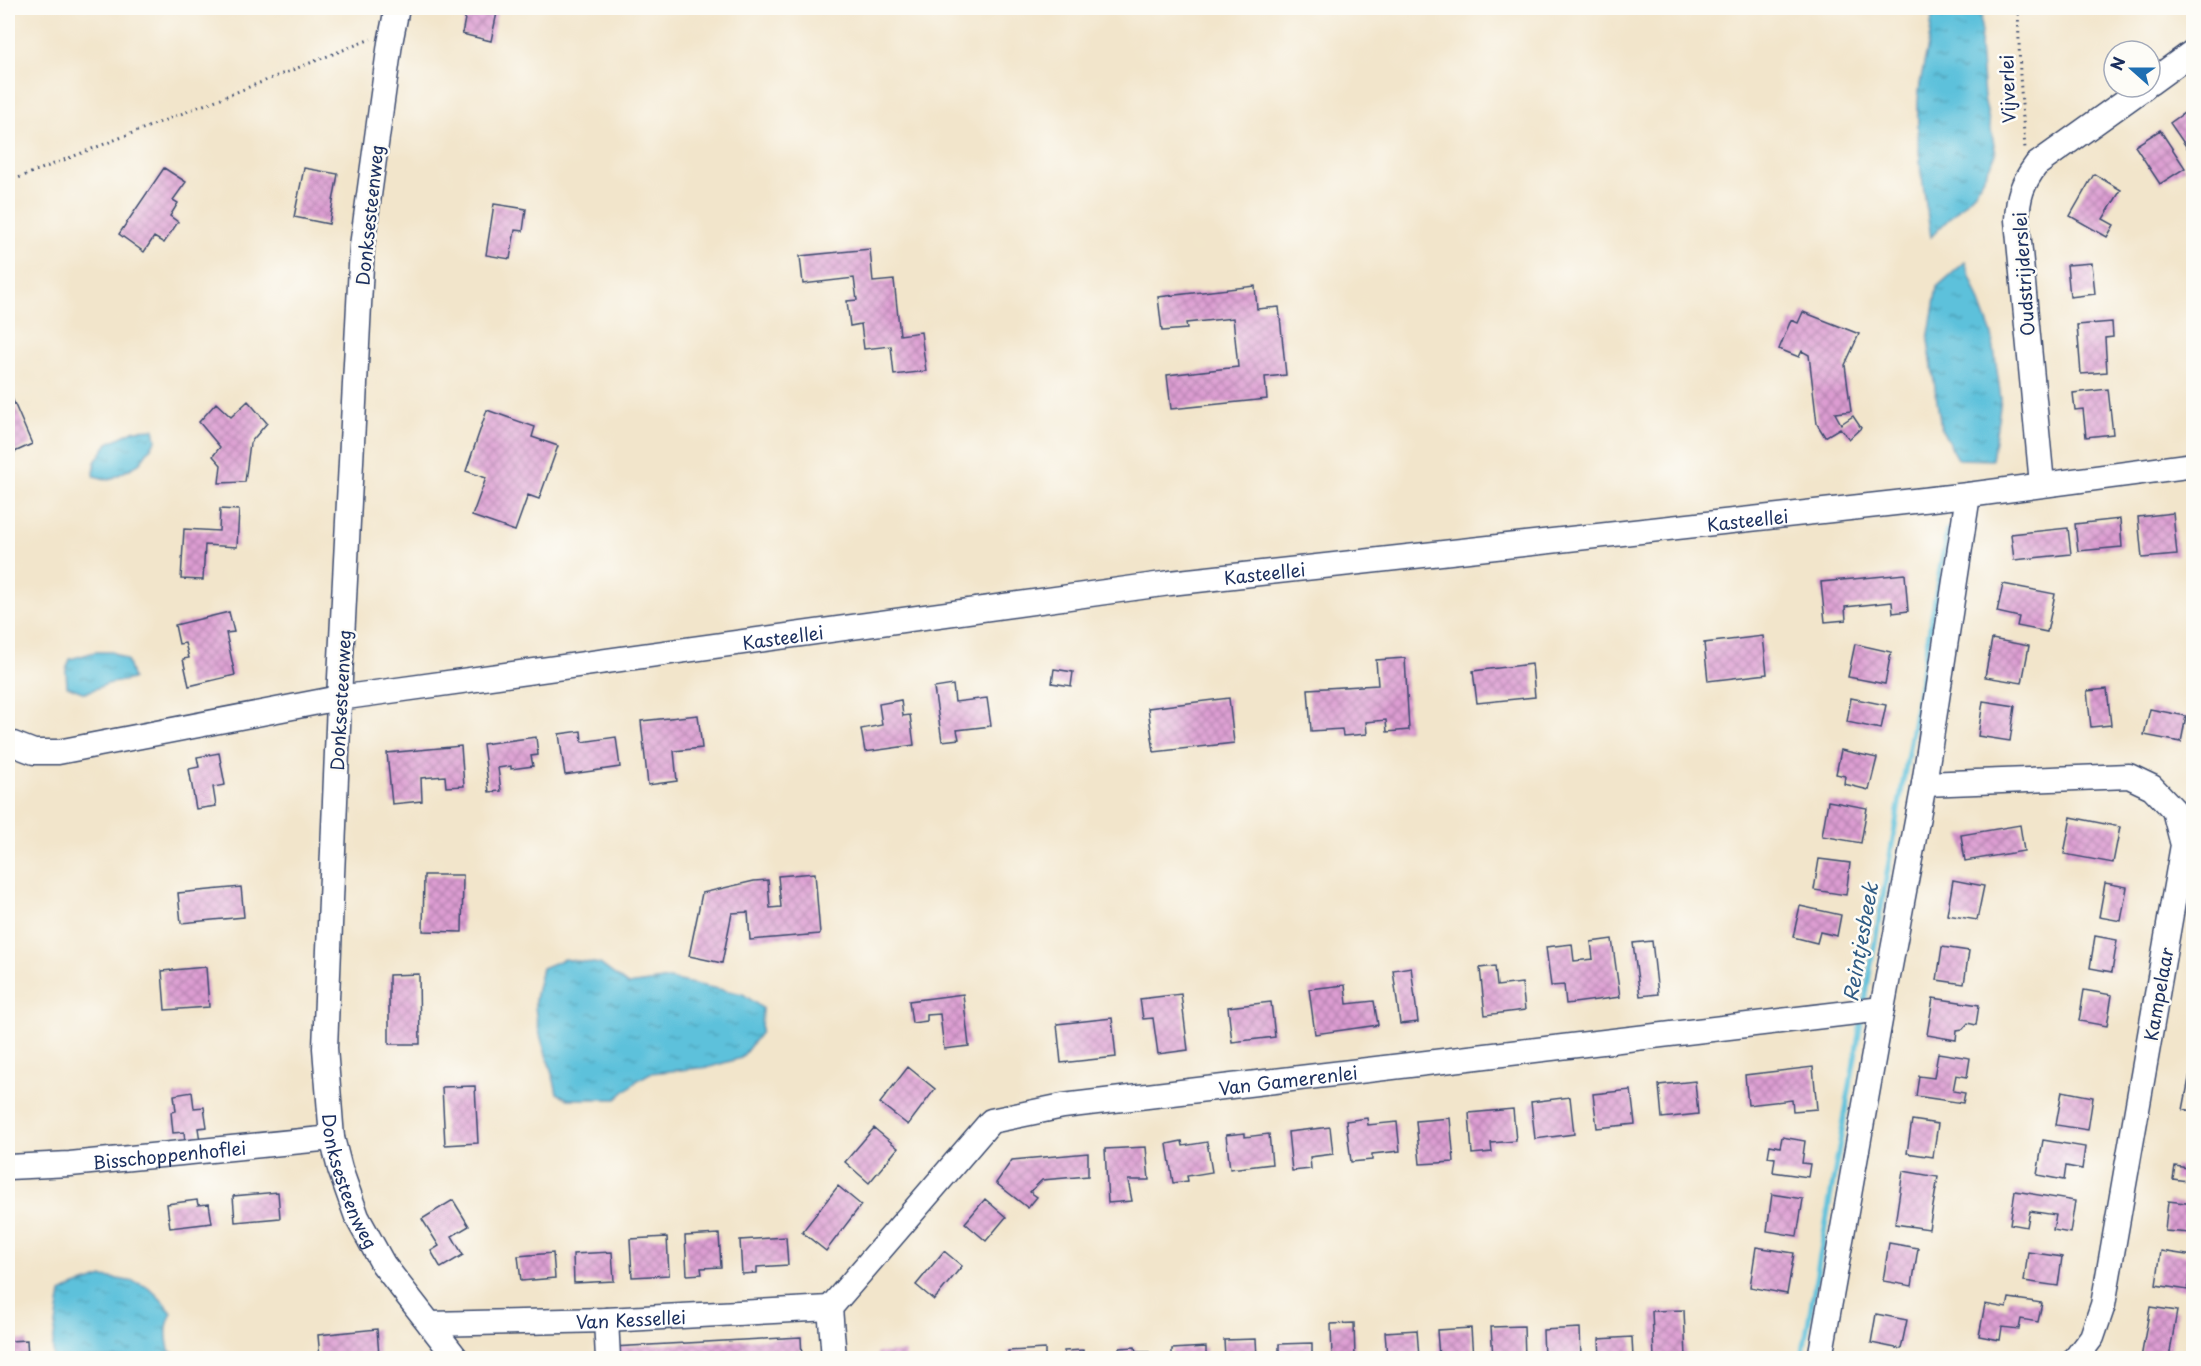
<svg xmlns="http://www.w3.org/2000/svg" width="2201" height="1366" viewBox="0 0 2201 1366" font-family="'Playpen Sans',sans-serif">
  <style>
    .water { fill: url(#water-ripples); stroke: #3c789c; stroke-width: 1.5 }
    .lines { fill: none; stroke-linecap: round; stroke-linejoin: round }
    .stream { stroke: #5dc1db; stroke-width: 5 }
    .building { fill: url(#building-cross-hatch) }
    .minor-casing { stroke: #3b4a6e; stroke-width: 27 }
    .path { stroke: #3b4a6e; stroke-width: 3; stroke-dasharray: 1.5 4.5; stroke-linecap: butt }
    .minor { stroke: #fff; stroke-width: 24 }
    .labels { text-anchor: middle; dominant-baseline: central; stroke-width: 5; stroke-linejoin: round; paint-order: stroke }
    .street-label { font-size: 18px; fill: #1b2f5e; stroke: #fdfcf7 }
    .water-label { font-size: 20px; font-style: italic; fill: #2f5b84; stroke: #fdfcf7 }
  </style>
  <defs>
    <pattern id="water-ripples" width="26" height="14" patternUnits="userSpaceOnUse" patternTransform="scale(1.5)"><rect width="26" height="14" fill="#5dc1db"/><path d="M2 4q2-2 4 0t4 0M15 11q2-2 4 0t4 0" fill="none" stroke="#4c9db5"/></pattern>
    <pattern id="building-cross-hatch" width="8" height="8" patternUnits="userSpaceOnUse" patternTransform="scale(1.5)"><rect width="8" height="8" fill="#dd9dd2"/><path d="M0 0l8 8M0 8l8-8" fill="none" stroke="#b280ae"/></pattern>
  </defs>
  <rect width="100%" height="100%" fill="#fdfcf7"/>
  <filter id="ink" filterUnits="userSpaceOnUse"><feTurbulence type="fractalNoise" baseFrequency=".0167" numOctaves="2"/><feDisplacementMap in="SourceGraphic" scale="12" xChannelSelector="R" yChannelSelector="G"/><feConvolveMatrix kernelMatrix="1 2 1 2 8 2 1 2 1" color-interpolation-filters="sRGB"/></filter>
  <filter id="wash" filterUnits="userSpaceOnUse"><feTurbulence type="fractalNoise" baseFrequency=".008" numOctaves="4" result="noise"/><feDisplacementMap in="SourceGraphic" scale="24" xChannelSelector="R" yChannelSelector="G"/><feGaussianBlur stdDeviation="1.35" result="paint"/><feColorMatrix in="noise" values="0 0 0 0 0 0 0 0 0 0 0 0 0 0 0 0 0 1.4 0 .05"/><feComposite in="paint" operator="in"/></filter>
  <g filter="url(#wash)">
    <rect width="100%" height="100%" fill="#f2e5cb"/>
    <path class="water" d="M1932,8H1982L1980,47L1984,98L1996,154L1975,192L1931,237C1924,192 1916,148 1918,103C1919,71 1933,41 1932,8Z
      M1965,262L1992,335L2001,399L1992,460L1958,459L1941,428L1928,340L1937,287Z
      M154,429L156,440L139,464L109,480L94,476L95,462L108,443L135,430Z
      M95,652H112L127,660L133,679L107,684L85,693L67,686L66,670L70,659Z
      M564,959L600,964L628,985L669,979L743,994L762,1008L761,1032L741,1058L710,1067L650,1073L638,1080L616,1099H568L557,1093C551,1062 535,1033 535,1001C536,990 540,978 542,968Z
      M103,1277C142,1283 147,1280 172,1313C165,1326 166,1336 169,1350L179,1358H53V1343L61,1293L75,1286Z"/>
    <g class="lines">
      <path class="stream" d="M1864,1005L1947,530
        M1802,1358L1862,1017"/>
    </g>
    <g id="blocks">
      <path class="building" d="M467,8H498L491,41L462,34Z
        M2194,106V150L2190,152L2170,123Z
        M2160,130L2185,168L2160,184L2135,146Z
        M164,168L186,182L173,200L178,203L170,216L178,222L164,243L154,237L144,252L119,234Z
        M304,168L338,174L329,224L294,217Z
        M2094,174L2121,190L2103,219L2114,225L2107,237L2070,216Z
        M494,204L526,209L523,231L515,230L510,259L486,255Z
        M870,249L873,282L894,280L900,335L921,332L926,371L894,375L891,346L864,349L861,324L850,326L847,301L857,300L854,278L803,284L800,256Z
        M2092,263L2095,294L2070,297L2067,265Z
        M1255,286L1257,309L1279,307L1286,375L1265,377L1267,399L1171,409L1167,375L1238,367L1233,318L1186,323L1187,329L1162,331L1158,297Z
        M1803,312L1859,334L1845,365L1851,411L1835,413L1841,424L1853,416L1861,428L1849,439L1840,428L1825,437L1817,424L1809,355L1802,351L1799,357L1779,349L1791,320L1798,323Z
        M2112,322L2113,337L2105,338L2107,372L2081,374L2077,325Z
        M2108,389L2113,434L2086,437L2083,409L2075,410L2073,393Z
        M12,398L32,444L8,455V400Z
        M248,401L267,423L250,443L245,482L219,483L221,465L213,456L220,447L199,422L216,403L231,417Z
        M487,410L535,427L532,437L558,446L539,499L528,495L515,531L472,516L486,478L466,471Z
        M220,509L239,510L237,547L205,545L203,580L181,579L184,529L219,531Z
        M2173,513L2177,555L2142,558L2138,517Z
        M2120,519L2122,547L2078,551L2075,524Z
        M2068,528L2071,554L2014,560L2011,534Z
        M1905,574L1908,611L1893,613L1892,602L1845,607L1846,620L1825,622L1821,582Z
        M2003,584L2055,594L2047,632L2017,626L2019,617L1997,612Z
        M229,612L234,632L226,633L235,675L189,686L183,659L189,658L185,643L179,644L175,625Z
        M1763,636L1767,674L1708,681L1704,643Z
        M1992,639L2029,646L2022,683L1985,677Z
        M1855,644L1891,652L1885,684L1848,677Z
        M1405,658L1409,730L1387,732L1386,720L1366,722L1367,734L1343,736L1342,729L1311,731L1308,689L1378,685L1376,660Z
        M1532,664L1535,697L1477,703L1473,671Z
        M1054,669L1073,672L1071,686L1052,683Z
        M953,685L955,702L987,698L991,726L957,730L959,739L942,741L934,688Z
        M2107,689L2111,725L2091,727L2087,691Z
        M1229,698L1234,743L1154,752L1148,708Z
        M1851,698L1886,705L1881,729L1847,722Z
        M901,700L903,716L910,715L914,745L865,752L861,729L882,725L879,704Z
        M1983,701L2015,706L2010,741L1978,736Z
        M2150,709L2186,716L2181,742L2144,735Z
        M698,715L702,748L674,751L677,781L648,785L641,721Z
        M581,731L582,742L616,737L620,767L565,775L559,734Z
        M536,737L538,755L531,756L533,766L511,769V766L498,768L501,791L489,792L483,744Z
        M461,746L464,786L446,787L445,776L421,778L422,801L392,804L387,753Z
        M1841,750L1877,758L1869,790L1844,784L1845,776L1836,774Z
        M219,753L225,785L213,787L216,806L196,809L189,769L199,767L197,757Z
        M1828,801L1867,808L1861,843L1822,836Z
        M2071,817L2120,827L2113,863L2064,854Z
        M2020,825L2024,851L1965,861L1961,835Z
        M1819,859L1850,863L1846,895L1814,890Z
        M815,873L820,934L750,940L748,912L732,913L722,963L689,956L702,893L754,881L768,880L770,908L781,907L778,876Z
        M424,875H463L462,932L423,931Z
        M1953,880L1984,886L1977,920L1947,915Z
        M2105,883L2127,887L2121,921L2099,917Z
        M241,887L244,917L181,923L178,893Z
        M1800,906L1841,915L1837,936L1820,932L1817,943L1793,937Z
        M2095,936L2117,940L2112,972L2090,968Z
        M1612,939L1620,997L1566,1004L1564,985L1551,986L1546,947L1572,944L1574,961L1593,959L1591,942Z
        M1652,941L1658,994L1640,996L1633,943Z
        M1942,947L1969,951L1964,984L1937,980Z
        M1495,966L1497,986L1522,983L1525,1010L1485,1015L1480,968Z
        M206,967L209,1007L165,1010L162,971Z
        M1411,967L1418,1022L1400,1024L1393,970Z
        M419,974L420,1044H389V975Z
        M1345,985L1347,1004L1374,1001L1378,1025L1315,1034L1309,989Z
        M2084,990L2112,995L2107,1026L2079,1021Z
        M963,994L969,1046L944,1049L940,1014L927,1015V1021L912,1023L909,1001Z
        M1181,994L1188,1050L1158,1054L1153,1018L1143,1019L1140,999Z
        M1933,998L1979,1005L1976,1025L1968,1023L1963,1029L1957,1030L1956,1040L1927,1035Z
        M1271,1002L1275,1037L1232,1042L1228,1007Z
        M1112,1018L1116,1057L1061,1063L1057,1024Z
        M1938,1053L1970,1058L1967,1077L1956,1075L1953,1091L1965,1093L1963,1103L1916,1096L1919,1076L1934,1078Z
        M2192,1063H2194V1112L2183,1110Z
        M908,1067L935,1089L908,1125L880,1103Z
        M1813,1067L1817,1109L1793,1111L1792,1100L1748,1105L1745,1075Z
        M1695,1081L1698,1114L1662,1118L1659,1085Z
        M475,1086L478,1143L445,1145L442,1087Z
        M1631,1090L1635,1124L1597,1128L1593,1094Z
        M2062,1091L2093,1097L2088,1130L2056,1125Z
        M192,1092L194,1108L204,1107L207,1127L198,1128L200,1141L185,1143L184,1132L173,1133L171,1112L176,1111L174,1095Z
        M1570,1097L1574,1134L1535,1139L1531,1102Z
        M1513,1109L1516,1141L1491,1143L1492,1152L1472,1154L1469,1113Z
        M1367,1118L1368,1125L1397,1122L1400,1151L1372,1154V1160L1351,1162L1346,1121Z
        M1450,1118L1454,1162L1420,1164L1416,1121Z
        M1912,1120L1938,1124L1933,1157L1907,1153Z
        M1330,1127L1333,1154L1310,1157L1311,1169L1292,1171L1288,1132Z
        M874,1128L898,1148L869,1183L845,1162Z
        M1245,1133V1137L1269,1134L1272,1164L1230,1169L1226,1135Z
        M1782,1137L1805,1141L1802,1163L1810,1164L1808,1177L1773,1172L1775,1158L1768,1157L1770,1145L1780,1147Z
        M2043,1140L2085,1147L2082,1169L2066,1166L2064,1180L2037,1175Z
        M1182,1141L1183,1146L1207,1142L1212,1172L1187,1176L1188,1181L1173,1183L1167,1144Z
        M1146,1147L1149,1180H1128L1132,1201L1108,1203L1105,1149Z
        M1088,1153V1176L1042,1180L1030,1192L1037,1197L1028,1208L996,1183L1012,1160Z
        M2175,1166L2194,1169V1182L2173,1179Z
        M1903,1171L1938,1177L1929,1229L1895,1224Z
        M838,1186L861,1205L826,1251L802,1232Z
        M2015,1191L2075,1201L2070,1233L2053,1230L2056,1215L2030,1211L2027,1227L2010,1224Z
        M278,1192L280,1218L235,1222L233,1196Z
        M1772,1194L1803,1199L1797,1236L1767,1231Z
        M985,1199L1006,1217L986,1241L965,1223Z
        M197,1200L198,1205L209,1204L212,1223L170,1228L167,1204Z
        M453,1200L469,1226L452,1236L463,1255L441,1268L431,1251L439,1246L422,1219Z
        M2168,1201L2194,1204L2191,1233L2165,1231Z
        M719,1234L721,1267L701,1268L702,1274L687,1275L685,1236Z
        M667,1237L669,1275L632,1277L630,1239Z
        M786,1237L788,1265L757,1267V1273L742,1274L740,1240Z
        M1889,1243L1918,1248L1912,1286L1883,1281Z
        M1756,1247L1794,1253L1787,1294L1750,1287Z
        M944,1251L962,1266L934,1300L916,1285Z
        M2161,1251L2193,1256L2188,1290L2156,1285Z
        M612,1252L614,1281L574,1283L573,1254Z
        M2028,1252L2062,1257L2058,1286L2024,1281Z
        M553,1253L555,1278L521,1281L518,1256Z
        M2009,1298L2042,1303L2038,1322L2021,1319L2019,1329L2002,1327L2000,1340L1979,1336L1985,1304L2007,1308Z
        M2150,1307L2177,1311L2169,1358H2141Z
        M1684,1310L1686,1358H1654L1652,1311Z
        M1876,1314L1907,1320L1901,1349L1871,1343Z
        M1354,1323L1355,1358H1332L1331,1324Z
        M1524,1326L1525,1358H1493L1491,1327Z
        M1471,1328L1473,1358H1439L1437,1330Z
        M1580,1328L1581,1358H1544L1543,1330Z
        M377,1329L379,1356L320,1358L318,1335Z
        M1417,1330L1419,1358H1387L1385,1332Z
        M801,1337L802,1358H613L612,1347Z
        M1632,1337L1633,1358H1600L1599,1339Z
        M1256,1339L1257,1358H1225L1224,1340Z
        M27,1340L28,1358H8V1341Z
        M1312,1343V1358H1279V1344Z
        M1135,1347L1136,1352H1149L1150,1358H1120L1119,1348Z
        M1206,1347V1358H1172V1349Z
        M1045,1349V1358H1008V1351Z
        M1083,1350V1358H1064V1351Z
        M906,1352V1358H877V1353Z"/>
    </g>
  </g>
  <g filter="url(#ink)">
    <use href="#blocks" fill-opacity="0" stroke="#3b4a6e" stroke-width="1.5"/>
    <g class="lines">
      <defs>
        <g id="minor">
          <path id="s1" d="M397,8L390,43L362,246L340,678L325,1048L332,1138L340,1169L357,1217L383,1264L456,1358"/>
          <path d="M2150,83L2194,51"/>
          <path d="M2042,484L2017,220C2018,196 2022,184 2036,165L2145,87"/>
          <path id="s2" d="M8,742L34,752H58L339,698L1170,583L1968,495L2194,465"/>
          <path d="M1924,784L2129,776L2152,787L2174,810L2183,845L2103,1305L2092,1337L2076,1358"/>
          <path id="s3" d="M8,1167L70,1164L332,1138"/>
          <path d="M606,1320L608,1358"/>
          <path id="s4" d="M430,1324L606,1320L830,1308"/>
          <path id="s5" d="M834,1358L830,1308L991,1121L1063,1106L1882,1009"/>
          <path d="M1820,1358L1882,1009L1924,784L1968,495"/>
        </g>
      </defs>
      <use href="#minor" class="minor-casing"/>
      <path class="path" d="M2018,8L2020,75L2025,149
        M8,182L371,39"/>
      <use href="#minor" class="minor"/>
    </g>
  </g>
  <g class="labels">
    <g class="street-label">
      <text transform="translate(2007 89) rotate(-92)">Vijverlei</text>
      <text transform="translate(369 215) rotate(-84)">Donksesteenweg</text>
      <text transform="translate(2023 274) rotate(-94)">Oudstrijderslei</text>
      <text stroke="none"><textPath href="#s2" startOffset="1758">Kasteellei</textPath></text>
      <text stroke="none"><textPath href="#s2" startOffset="1272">Kasteellei</textPath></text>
      <text stroke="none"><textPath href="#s2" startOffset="786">Kasteellei</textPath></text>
      <text transform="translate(340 700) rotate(-87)">Donksesteenweg</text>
      <text transform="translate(2158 994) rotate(-80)">Kampelaar</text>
      <text stroke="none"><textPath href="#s5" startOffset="597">Van Gamerenlei</textPath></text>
      <text stroke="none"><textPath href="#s3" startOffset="162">Bisschoppenhoflei</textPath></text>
      <text stroke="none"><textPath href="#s1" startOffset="1180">Donksesteenweg</textPath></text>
      <text stroke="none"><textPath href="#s4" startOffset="201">Van Kessellei</textPath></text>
    </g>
    <g class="water-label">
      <text transform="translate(1860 942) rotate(-80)">Reintjesbeek</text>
    </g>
  </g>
  <rect width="2201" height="1366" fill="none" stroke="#fdfcf7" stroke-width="30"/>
  <g transform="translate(2132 69) rotate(291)"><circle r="28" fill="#fdfcf7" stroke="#a3aaba" stroke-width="1.5"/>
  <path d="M0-4.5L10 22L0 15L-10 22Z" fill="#1f6fb2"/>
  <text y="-9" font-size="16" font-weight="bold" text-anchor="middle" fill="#1b2f5e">N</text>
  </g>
</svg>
